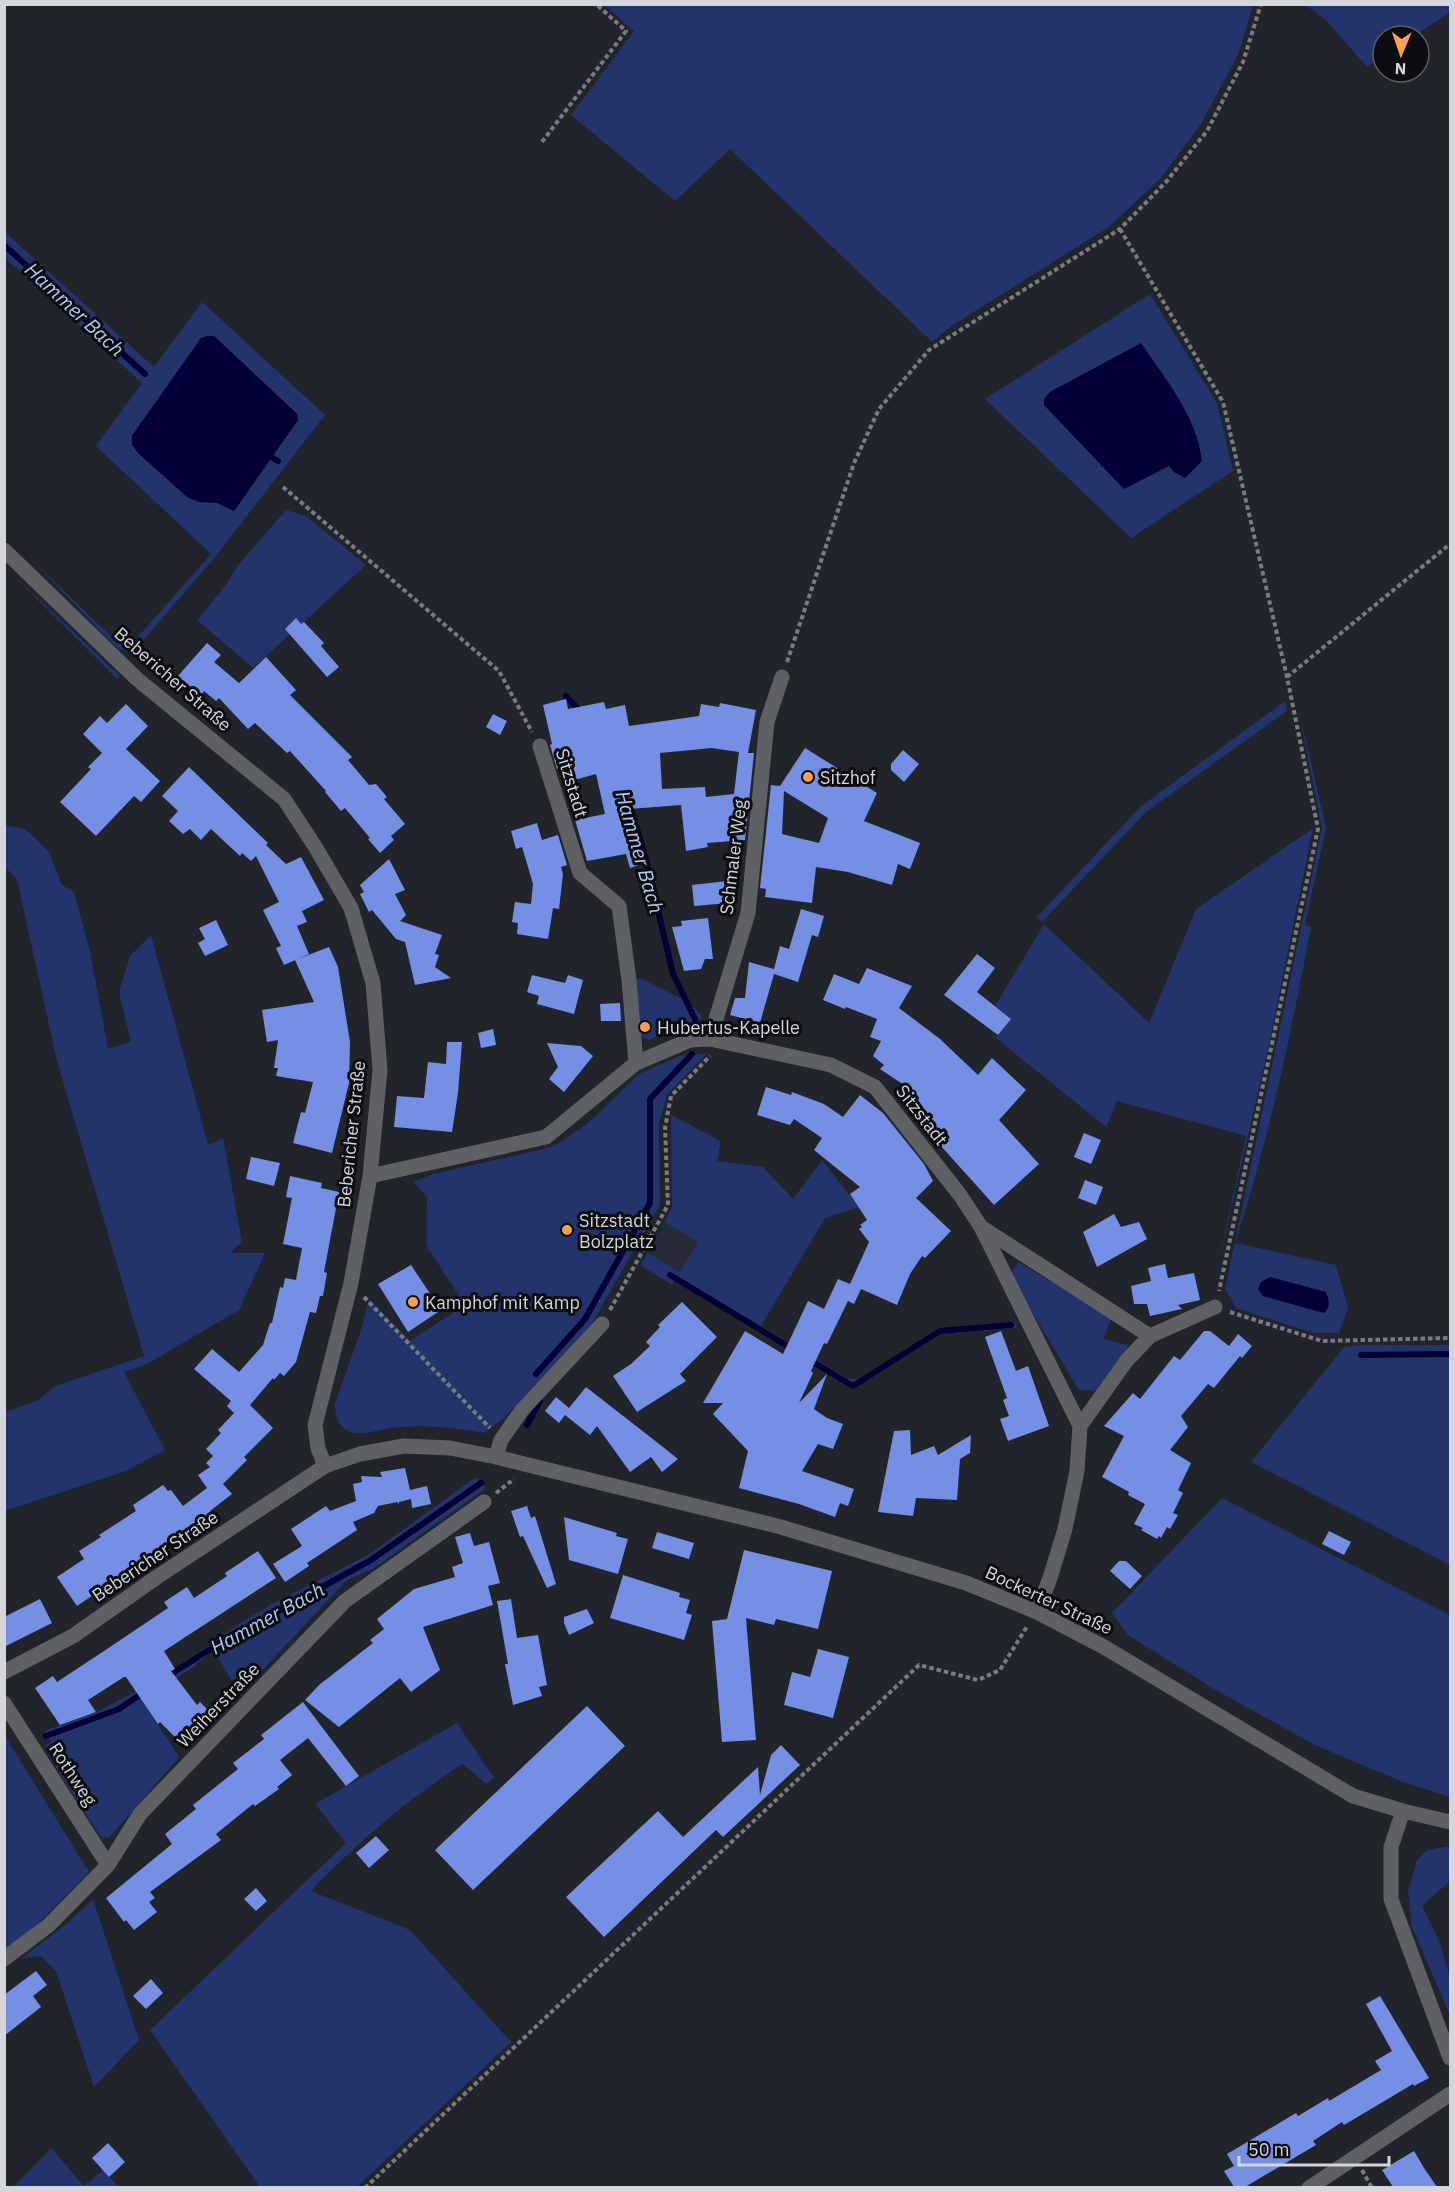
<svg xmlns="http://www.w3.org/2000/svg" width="1455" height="2192" viewBox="0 0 1455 2192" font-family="'IBM Plex Sans',sans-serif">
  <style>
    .built { fill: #272b38 }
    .green { fill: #23336b; fill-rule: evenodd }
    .water { fill: #030035 }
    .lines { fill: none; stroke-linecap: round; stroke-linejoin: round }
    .stream { stroke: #030035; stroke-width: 6 }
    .building { fill: #748fe4; fill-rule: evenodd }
    .path { stroke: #797b81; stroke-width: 4; stroke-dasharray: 4.5 3; stroke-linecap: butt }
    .minor { stroke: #5e6063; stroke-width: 15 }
    .poi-dot { fill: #fa9f4f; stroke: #0c0d10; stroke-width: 2 }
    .labels { text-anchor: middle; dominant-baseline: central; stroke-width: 6; stroke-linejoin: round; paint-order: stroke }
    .street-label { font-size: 18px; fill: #d4d6db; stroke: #0c0d10 }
    .poi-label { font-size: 18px; fill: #d4d6db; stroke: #0c0d10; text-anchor: start }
    .water-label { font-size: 20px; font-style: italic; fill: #b6c6f2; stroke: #0c0d10 }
  </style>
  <rect width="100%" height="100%" fill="#21242b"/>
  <path class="built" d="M664,1222L698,1242L679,1272L648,1252Z"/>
  <path class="green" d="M604,5H1253L1238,55L1201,124L1161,178L1109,227L953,325L932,342L730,149L675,201L571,115L634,31Z
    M1305,5H1450V12L1414,36H1383V57L1367,67L1325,19Z
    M4,215L7,234L154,367L202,302L325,415L215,557L140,644L128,651L118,649L28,556L118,643L135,640L211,554L96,446L142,383L5,258ZM207,336H214L297,414L298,420L234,511L217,503L132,445V437L136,430Z
    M1150,294L1217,403L1233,471L1131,538L985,399Z
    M286,510L306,516L366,565L253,668L197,620L226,585L238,565Z
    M5,567L120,676L117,679Z
    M567,694L606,736L646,850L675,973L690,1003L703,1018L649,1040L640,1035L636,979L640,978L682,999L671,973L636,827L604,738L565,695Z
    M1296,698L1326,828L1305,925L1311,927C1291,1034 1269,1140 1235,1243L1336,1265L1348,1308L1339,1333H1313L1236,1308L1225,1289L1322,828Z
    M1285,701L1287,711L1146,812L1042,922L1037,917L1140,807Z
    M5,825L25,829L49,852L62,885L74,892L90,951L108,1049L131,1042L120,997V988L130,956L151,935L208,1145L223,1138L242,1242L230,1253H265L239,1310L147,1364L124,1372L165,1450L126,1471L5,1511V1412L37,1401L55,1386L144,1356L57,1061L17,879L5,867Z
    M1313,828L1268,1049L1213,1287L1246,1136L1117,1101L1106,1127L996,1038L1011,1019L995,1006L1044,924L1149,1023L1196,909Z
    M707,1053L667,1095L659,1124L660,1205L591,1325L505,1417L484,1433C449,1427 416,1423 381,1430C370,1432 358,1436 348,1431C337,1425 335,1415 335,1403L362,1327L369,1299L410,1341L465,1305L426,1245L427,1197L413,1182L433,1174L552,1147L587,1124L639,1074L679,1056Z
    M671,1115L721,1141L717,1161L763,1167L793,1199L822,1160L859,1207L825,1218L761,1326L848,1379H859L939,1329L1014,1322L1017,1328L941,1334L854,1389L675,1281L672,1285L640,1265L648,1252L679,1272L698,1242L664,1222L672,1208Z
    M1018,1262L1112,1318L1103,1339L1129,1345L1095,1391L1079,1390L1017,1287L1011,1274Z
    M1360,1345H1450V1565L1251,1462L1344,1347Z
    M476,1477L486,1488L374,1568L347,1580L240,1694L213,1650L191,1669L142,1699L179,1757L109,1838L101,1837L59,1773L45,1745L51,1742L44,1731L97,1712L168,1674L231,1629L270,1605L368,1555Z
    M1222,1498L1450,1615V1797L1403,1782L1315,1745L1214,1689L1128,1635L1112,1613Z
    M457,1723L494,1778L486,1784L463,1764C408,1798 356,1844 311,1891L410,1930L511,2042L357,2187H260L150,2030L346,1843L315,1804Z
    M4,1734L89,1872L32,1929L5,1949Z
    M1450,1846V1881L1422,1906L1440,1943L1450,1978V2015L1412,1927L1408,1891L1417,1860L1427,1850Z
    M93,1899L139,2040L94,2087L56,1971L41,1956L21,1959L65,1925Z
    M51,2148L84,2186L103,2170L119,2187L12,2188Z"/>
  <path class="water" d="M207,336H214L297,414L298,420L234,511L217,503L199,502L187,497L139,454L132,445V436L136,430L201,338Z
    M1141,343C1165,379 1197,416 1202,461L1185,478L1174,472L1169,466L1124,489L1044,405V399L1050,392Z
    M1270,1277L1326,1292C1329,1301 1331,1306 1324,1313L1263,1296L1258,1289L1261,1282Z"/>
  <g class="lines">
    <path class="stream" d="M4,245L145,374
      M265,453L278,461
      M566,696L582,713
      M629,803L644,852L673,974L695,1019
      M670,1275L794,1350
      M1361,1355L1450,1354
      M808,1359L853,1386L940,1331L1011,1325
      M536,1374L585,1319L650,1203V1099L692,1054
      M527,1425L540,1401
      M168,1676L215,1646L371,1560L481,1483
      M46,1736L119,1709L144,1692"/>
  </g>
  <path class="building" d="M296,618L301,624L304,622L324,643L321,646L339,667L327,677L285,629Z
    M207,643L221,655L214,662L239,683L266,657L296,690L290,695L352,757L348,760L369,785L376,784L387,797L384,799L405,824L391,836L394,840L380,853L368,839L370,838L345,808L341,811L325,792L326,791L290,751L287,753L255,723L248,729L219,698L216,701L204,691L201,696L178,676Z
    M566,699L568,709L604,702L606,709L625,705L629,726L699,716L701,704L719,707L720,703L756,710L748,753H754L745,840L707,843L708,847L686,851L681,805L630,809L645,863L630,868L626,854L587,861L575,820L605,814L596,774L571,781L567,766L557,769L550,745L552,744L543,705ZM712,748L739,752L734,794L706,797L705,787L662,789L660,753Z
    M126,704L148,726L126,749L160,781L141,802L134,796L96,836L60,802L91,769L88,767L102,753L83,734L100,716L107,723Z
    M493,714L507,721L500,735L486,727Z
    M805,748L877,793L864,821L920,843L910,869L898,864L892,885L848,872L816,867L812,903L765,897L766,889L760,888L771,785L780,786ZM784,791L828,818L819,843L782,834Z
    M903,750L919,764L904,782L891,770V764Z
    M189,767L268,843L266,845L286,864L301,857L324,900L302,911L307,922L297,926L309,954L284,965L276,948L281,946L263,910L279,902L256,856L251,861L242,853L240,856L211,829L201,840L190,829L183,834L169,821L178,811L162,796Z
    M537,823L542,840L558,835L567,865L561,867L563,874L559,909L553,908L548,939L517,934L518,923L512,922L515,902L531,904L533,884L522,847L516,849L511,831Z
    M389,859L405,890L395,894L406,915L400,921L442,935L435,954L439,955L435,967L451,978L415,985L405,942L396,939L372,910L369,912L360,894L364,892L360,885Z
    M727,881L729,903L694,906L692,885Z
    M801,909L824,916L818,937L812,935L798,982L774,974L760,1023L730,1015L735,998H745L749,962L774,969L780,946L789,949Z
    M708,918L713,959H705L701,969L684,971L672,927L682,926L681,921Z
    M216,920L228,945L205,956L198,943L205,939L199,928Z
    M329,947L338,967L350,1042L349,1083L332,1153L293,1143L301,1112L305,1113L313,1082L276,1076L278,1068H274L278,1040L267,1042L262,1010L314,1002L295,960Z
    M977,954L995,968L977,992L1011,1019L998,1035L944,995Z
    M867,968L912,986L899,1008L940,1039L978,1075L992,1058L1026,1090L999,1120L1039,1164L994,1205L896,1096L904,1085L880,1069L884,1065L873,1056L881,1041L870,1037L877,1019L846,1007L845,1009L823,1000L834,974L859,984Z
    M532,975L565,983L568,975L583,980L574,1014L537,1004L539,996L527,992Z
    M620,1003L621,1021H601L600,1004Z
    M493,1029L496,1045L481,1048L478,1033Z
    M447,1042H462L458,1093L452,1132L394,1127L397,1096L424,1098L428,1062L446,1064Z
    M547,1043L581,1046L593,1056L564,1092L549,1079L558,1067Z
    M766,1087L791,1095L792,1092L824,1104L843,1117L860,1095L883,1113L924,1164L933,1181L916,1198L951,1231L925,1258L922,1256L910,1274L897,1305L861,1289L854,1304L848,1301L827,1344L824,1343L811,1371L813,1373L799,1403L827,1374L814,1409L827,1418L843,1424L833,1449L818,1444L802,1471L854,1489L848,1506L840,1503L835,1517L799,1504L739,1488L748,1451L713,1414L723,1403H703L745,1331L783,1354L808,1301L824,1309L838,1279L850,1284L869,1242L859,1229L862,1227L860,1225L867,1220L850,1194L860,1187L814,1150L822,1138L794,1119L790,1125L757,1115Z
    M1084,1133L1101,1140L1091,1164L1074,1157Z
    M251,1157L280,1163L274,1186L246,1179Z
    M290,1176L322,1183L321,1188L339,1192L324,1272L327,1273L323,1296H320L316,1313L310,1312L296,1362L284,1376L280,1373L274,1380L273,1378L250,1405L273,1428L244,1457L247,1460L223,1484L232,1494L210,1511L213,1514L77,1606L57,1577L84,1559L79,1551L101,1537L99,1535L136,1511L133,1505L163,1485L168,1491L171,1490L183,1506L207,1488L198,1475L210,1467L206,1463L213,1456L206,1449L221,1433L218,1430L234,1413L227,1406L231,1401L194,1369L212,1349L239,1372L263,1345L270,1323H272L280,1287L283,1288L285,1278L296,1280L302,1248L283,1244L292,1198L286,1197Z
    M1085,1180L1103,1187L1096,1205L1078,1198Z
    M1114,1214L1121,1227L1139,1222L1147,1239L1097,1267L1083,1232Z
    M1165,1264L1168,1278L1194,1273L1200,1300L1178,1305L1182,1309L1150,1316L1147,1304H1134L1131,1286L1151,1281L1148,1268Z
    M411,1265L441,1310L408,1332L378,1284Z
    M682,1302L717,1337L680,1374L686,1381L637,1412L613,1376L631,1364L650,1346L646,1342L660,1327L658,1325Z
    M1001,1331L1016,1371L1028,1366L1049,1426L1008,1441L1000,1419L1009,1416L1003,1400L1007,1398L985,1337Z
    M1204,1331H1210L1229,1346L1238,1334L1252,1346L1242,1358L1240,1356L1214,1388L1208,1384L1181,1416L1188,1427L1170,1450L1191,1463L1178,1490L1183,1493L1173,1513L1178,1515L1170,1529L1167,1527L1161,1538L1159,1536L1157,1539L1141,1530L1143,1528L1134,1524L1145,1504L1128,1495L1129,1492L1102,1477L1124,1436L1104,1426L1133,1393L1140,1399L1174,1356L1180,1360Z
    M586,1387L663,1447L678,1459L662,1472L651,1457L630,1472L597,1426L590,1435L565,1415L559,1423L545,1411L556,1397L569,1408Z
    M910,1430L911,1455L934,1446L938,1455L971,1435L970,1453L960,1459L957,1500L916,1498L913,1516L878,1512L894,1431Z
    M405,1468L410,1490L427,1486L431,1504L412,1508L411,1499L399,1502V1504L397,1502L378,1506L374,1513L353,1522L357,1530L307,1563L309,1566L285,1582L273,1564L302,1546L291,1529L326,1506L330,1511L356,1501L353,1484L362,1482L361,1476L382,1477L380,1472Z
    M527,1506L531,1518L535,1516L556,1584L547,1588L523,1536L520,1537L511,1511Z
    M564,1517L617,1533L616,1536L628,1539L618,1574L569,1560Z
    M1329,1531L1351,1542L1344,1555L1322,1544Z
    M657,1532L694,1543L689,1559L652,1548Z
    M470,1533L474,1546L489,1542L500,1583L488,1586L493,1605L423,1627L440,1670L411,1692L400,1678L339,1727L305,1700L319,1685L373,1643L370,1640L384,1629L377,1619L414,1589L455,1577L452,1567L463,1563L455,1537Z
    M744,1550L832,1571L818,1629L776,1619L774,1625L746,1618L756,1740L722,1742L712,1621L727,1619Z
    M258,1551L276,1578L164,1651L175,1669L171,1671L197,1705L200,1702L211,1713L182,1744L160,1722L158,1724L126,1677H124L88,1700L96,1712L60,1725L35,1688L53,1676L57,1682L107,1649L168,1608L164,1602L187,1587L194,1598L227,1576L225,1573Z
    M1119,1561H1126L1142,1576L1130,1589L1110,1571Z
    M623,1575L680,1593L679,1597L690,1600L686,1613L692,1615L684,1640L610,1618Z
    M40,1599L52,1623L4,1647V1617Z
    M511,1599L517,1638L538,1635L547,1685L539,1687L542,1696L513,1705L505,1664H508L497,1601Z
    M587,1609L594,1623L569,1635L564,1623V1617Z
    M818,1649L849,1657L833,1718L784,1705L792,1672L810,1677Z
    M303,1702L359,1776L346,1786L308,1738L280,1760L292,1775L277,1787L279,1789L255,1806L253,1804L216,1834L221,1840L150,1892L155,1898L149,1902L157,1912L134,1930L126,1920L124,1922L106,1898L172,1844L165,1834L196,1809L193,1805L238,1769L233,1763L264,1739L261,1735Z
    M587,1706L625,1746L473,1890L435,1850Z
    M781,1745L800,1765L723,1837L716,1830L604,1937L566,1897L658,1811L683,1837L758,1767L760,1795L771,1755Z
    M376,1836L389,1850L369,1868L356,1853Z
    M256,1888L267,1901L256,1911L244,1899Z
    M36,1971L47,1985L33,1996L41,2007L4,2036V1995Z
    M151,1979L163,1993L146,2009L133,1996Z
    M1380,1996L1429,2078L1414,2086L1413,2084L1344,2125L1342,2122L1313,2141L1316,2145L1245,2187H1234L1224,2171L1234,2166L1227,2154L1296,2113L1298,2116L1328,2098L1329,2101L1381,2070L1375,2061L1392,2051L1366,2004Z
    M108,2143L125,2162L109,2177L92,2158Z
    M1414,2151L1424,2168L1437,2187H1393L1382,2170Z"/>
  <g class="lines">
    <path class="path" d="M542,142L626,31L596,4
      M1120,229L1223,402L1287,677L1318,829L1219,1291
      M283,487L499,671L532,732
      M787,662L854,463L879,409L929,350L1120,229L1166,182L1207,131L1243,62L1261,4
      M1287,677L1450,544
      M364,1297L490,1428
      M610,1310L668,1205L665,1128L671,1096L710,1056
      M1230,1312L1322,1341L1450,1338
      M496,1493L514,1479
      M1362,2170L1372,2188
      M365,2188L919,1665L978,1680L1000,1670L1028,1625"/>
    <path class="minor" d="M4,550L137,679L284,799L316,848L351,908L373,983L380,1070L370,1176L351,1283L315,1425L318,1448L325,1466
      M540,746L580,873L619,906L629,980L636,1063
      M710,1039L748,913L767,722L782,677
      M370,1176L546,1137L636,1063L690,1040L710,1039L831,1065L875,1087L960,1195L981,1227L1080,1426L1077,1471L1065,1529L1050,1578L1037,1612
      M981,1227L1150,1336L1215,1307
      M1080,1426L1127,1360L1150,1336
      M496,1457L501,1440L522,1410L602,1324
      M4,1672L73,1636L157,1577L325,1466L360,1454L404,1446L450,1448L496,1457L781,1527L966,1583L1037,1612L1104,1647L1353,1796L1403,1811L1450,1822
      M4,1703L108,1865
      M1403,1811L1391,1847V1899L1450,2058
      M4,1959L49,1925L108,1865L140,1814L345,1601L484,1502
      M1309,2188L1450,2094"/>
  </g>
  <g class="poi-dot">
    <circle cx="808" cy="777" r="6"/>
    <circle cx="645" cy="1027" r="6"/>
    <circle cx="567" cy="1230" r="6"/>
    <circle cx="413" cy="1302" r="6"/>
  </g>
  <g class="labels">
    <g class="street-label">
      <text transform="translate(173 679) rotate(41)">Bebericher Straße</text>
      <text transform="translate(572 783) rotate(73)">Sitzstadt</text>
      <text transform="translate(733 857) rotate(-83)">Schmaler Weg</text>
      <text transform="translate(922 1115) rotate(52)">Sitzstadt</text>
      <text transform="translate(351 1134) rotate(-84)">Bebericher Straße</text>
      <text transform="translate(155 1556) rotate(-34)">Bebericher Straße</text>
      <text transform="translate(1049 1600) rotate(25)">Bockerter Straße</text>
      <text transform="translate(218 1705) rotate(-46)">Weiherstraße</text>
      <text transform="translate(73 1774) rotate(57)">Rothweg</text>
    </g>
    <g class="poi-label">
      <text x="820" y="777">Sitzhof</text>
      <text x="657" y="1027">Hubertus-Kapelle</text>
      <text x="579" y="1220">Sitzstadt<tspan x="579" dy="21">Bolzplatz</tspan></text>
      <text x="425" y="1302">Kamphof mit Kamp</text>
    </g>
    <g class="water-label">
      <text transform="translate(75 309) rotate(43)">Hammer Bach</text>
      <text transform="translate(640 852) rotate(74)">Hammer Bach</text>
      <text transform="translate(267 1618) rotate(-29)">Hammer Bach</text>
    </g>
  </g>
  <rect width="1455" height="2192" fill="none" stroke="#d4d6db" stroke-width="12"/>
  <g transform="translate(1401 54) rotate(182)"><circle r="28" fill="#0c0d10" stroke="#5c5d61" stroke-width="1.5"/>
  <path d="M0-4.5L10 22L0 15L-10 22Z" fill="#fa9f4f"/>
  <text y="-9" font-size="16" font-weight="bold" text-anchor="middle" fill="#d4d6db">N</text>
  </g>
  <path d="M1239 2156v9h150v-9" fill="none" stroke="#d4d6db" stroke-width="3"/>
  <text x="1248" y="2156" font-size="18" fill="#d4d6db" stroke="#0c0d10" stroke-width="4.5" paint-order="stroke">50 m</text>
</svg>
